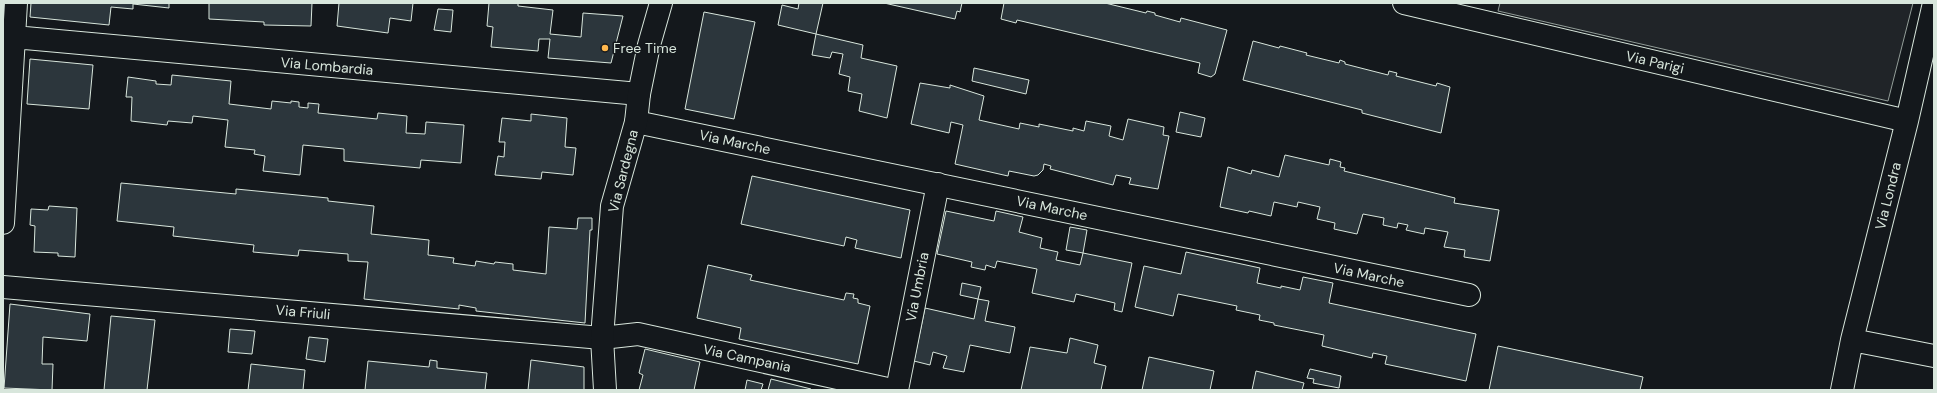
<svg xmlns="http://www.w3.org/2000/svg" width="1937" height="393" viewBox="0 0 1937 393" font-family="'DM Sans',sans-serif">
  <style>
    .green { fill: #202428; stroke: #939e99 }
    .building { fill: #2c363c; stroke: #d8e6dc }
    .lines { fill: none; stroke-linecap: round; stroke-linejoin: round }
    .minor-casing { stroke: #d8e6dc; stroke-width: 24 }
    .tertiary-casing { stroke: #d8e6dc; stroke-width: 24 }
    .minor { stroke: #14181c; stroke-width: 22 }
    .tertiary { stroke: #14181c; stroke-width: 22 }
    .poi-dot { fill: #ffb74d; stroke: #14181c; stroke-width: 1.5 }
    .labels { text-anchor: middle; dominant-baseline: central; stroke-width: 3; stroke-linejoin: round; paint-order: stroke }
    .poi-label { font-size: 14px; fill: #d8e6dc; stroke: #14181c; text-anchor: start }
    .street-label { font-size: 14px; fill: #d8e6dc; stroke: #14181c }
  </style>
  <rect width="100%" height="100%" fill="#14181c"/>
  <path class="green" d="M1500,3H1913L1888,101L1498,11Z"/>
  <path class="building" d="M31,3H169V8L133,4V9L111,7L109,25L30,17Z
    M209,3H312L311,26L264,25V22L209,19Z
    M339,3H413L411,21L390,18L388,33L337,26Z
    M486,3H518V6L553,10L550,34L581,37L583,13L623,16L611,63L548,58L550,39H539L538,51L491,47L493,27L487,26L489,3Z
    M799,3H823L816,34L778,25L782,5L798,9Z
    M884,3H962L960,12L957,11L955,19Z
    M1004,3H1105L1146,13L1147,11L1155,13V15L1180,22L1181,18L1227,30L1215,74L1211,77L1198,73L1200,63L1017,20L1016,23L1001,19Z
    M438,9L453,10L451,32L434,30Z
    M704,12L755,22L734,119L685,109Z
    M816,34L863,45L861,58L897,66L887,118L859,111L862,94L848,91L850,77L839,74L843,54L832,52L830,58L812,55Z
    M1253,41L1279,48L1280,46L1307,53L1306,55L1339,63L1340,60L1345,62V64L1388,75L1389,71L1397,73L1396,76L1436,86L1437,83L1450,87L1441,133L1362,113V110L1243,80Z
    M30,59L93,65L89,109L27,104Z
    M974,68L1029,80L1026,94L972,81Z
    M172,75L231,81L229,104L271,109L272,101L291,103V101L299,102V107L308,108V103L319,104L318,113L377,119L378,113L407,116L406,133L425,134L426,122L464,125L461,163L421,160L420,168L344,161V149L303,145L300,175L263,171L265,156L254,154L255,150L225,147L228,120L193,116L192,123L168,121L167,125L131,121L132,97H126L128,77L156,81V84L171,85Z
    M920,83L950,88V85L984,96L979,120L1019,129L1020,123L1039,127V124L1073,131V128L1084,131L1086,121L1111,126L1109,136L1123,140L1128,119L1164,127L1163,135L1169,136L1158,189L1129,184L1131,178L1116,175L1113,185L1050,169L1051,166L1044,164L1043,170L1038,175L1034,176L1009,171L1008,176L955,164L963,125L951,122L949,133L911,124Z
    M1180,112L1205,118L1201,137L1176,132Z
    M531,114L567,118L565,147L576,148L573,175L542,172L541,179L495,175L498,156L504,157L505,142H499L502,118L531,121Z
    M1285,155L1329,165L1330,159L1341,162L1340,167L1345,168L1344,171L1455,198L1454,203L1499,210L1490,261L1464,257L1465,250L1444,247L1448,232L1425,228L1424,234L1406,230L1408,225L1398,223L1397,228L1383,225L1384,218L1363,214L1357,234L1334,229L1335,223L1317,219L1320,207L1298,202L1297,207L1274,202L1271,216L1249,211L1248,213L1220,207L1228,167L1251,174L1252,170L1279,177Z
    M752,176L910,210L901,258L855,248L857,240L846,237L844,246L741,224Z
    M121,183L236,194V189L328,198V201L374,206L371,234L429,240L428,255L454,258L453,263L475,266L476,261L494,264L495,262L513,264V270L546,274L549,227L577,229L578,218H592V230H590L585,323L476,311V308L459,305V309L364,299L368,262L348,261V254L299,250L298,256L253,252L254,245L173,236L174,227L117,221Z
    M49,206L77,208L75,257L58,256V253L34,252L35,226L30,225L31,209L48,210Z
    M946,211L994,221L996,211L1023,217L1019,232L1042,238L1040,248L1058,252L1056,260L1080,265L1083,253L1132,263L1122,312L1114,310L1115,303L1076,294L1074,302L1032,293L1037,269L997,261L995,268L986,265L985,270L971,267L972,262L937,254Z
    M1070,227L1087,230L1083,253L1066,250Z
    M1186,252L1260,268L1257,283L1281,288V286L1300,290L1303,277L1333,283L1329,303L1476,334L1466,381L1385,364L1387,356L1373,353L1372,358L1322,346L1324,335L1274,325V323L1259,320L1260,315L1236,310L1237,306L1178,294L1173,316L1135,307L1144,266L1181,274Z
    M708,265L752,275L750,280L844,300L846,293L854,294L853,298L858,299V303L870,306L858,364L739,339L741,328L697,318Z
    M962,283L981,287L978,299L960,295Z
    M978,299L989,301L985,321L1015,327L1010,353L970,345L964,372L943,368L947,356L933,352L930,365L914,361L925,308L974,319Z
    M10,304L90,314L87,341L43,337L42,364H53L52,390L4,388Z
    M111,316L155,320L147,390H104Z
    M230,329L255,331L252,354L228,352Z
    M309,337L328,339L325,362L306,359Z
    M1070,338L1098,345L1094,363L1106,366L1101,390H1021L1030,347L1067,353Z
    M1498,346L1643,377L1640,390H1489Z
    M645,349L700,362L694,390H639L643,375L639,373Z
    M1149,357L1214,371L1210,390H1142Z
    M430,360L437,361V368L487,373L485,390H365L368,361L429,367Z
    M531,360L584,367V390H528Z
    M251,364L305,370L303,390H248Z
    M1310,369L1341,376L1339,388L1313,383L1314,379L1307,378Z
    M1256,371L1304,383L1302,390H1252Z
    M771,379L811,389V390H768Z
    M747,380L763,384L761,390H745Z"/>
  <g class="lines">
    <defs>
      <path id="minor" d="M1404,3L1907,121
        M14,37L639,94
        M636,122L1469,295
        M3,223L16,3
        M3,287L602,338L638,334L892,390
        M1852,340L1934,356
        M897,390L938,184
        M1842,390L1852,340L1907,121L1934,3"/>
      <path id="tertiary" d="M605,390L602,338L612,206L636,122L639,94L649,45L661,3"/>
    </defs>
    <use href="#minor" class="minor-casing"/>
    <use href="#tertiary" class="tertiary-casing"/>
    <use href="#minor" class="minor"/>
    <use href="#tertiary" class="tertiary"/>
  </g>
  <circle class="poi-dot" cx="605" cy="48" r="4"/>
  <g class="labels">
    <g class="poi-label">
      <text x="613" y="48">Free Time</text>
    </g>
    <g class="street-label">
      <text transform="translate(1655 62) rotate(13)">Via Parigi</text>
      <text transform="translate(327 66) rotate(5)">Via Lombardia</text>
      <text transform="translate(735 142) rotate(12)">Via Marche</text>
      <text transform="translate(623 171) rotate(-76)">Via Sardegna</text>
      <text transform="translate(1888 196) rotate(-76)">Via Londra</text>
      <text transform="translate(1052 208) rotate(12)">Via Marche</text>
      <text transform="translate(1369 275) rotate(12)">Via Marche</text>
      <text transform="translate(917 287) rotate(-79)">Via Umbria</text>
      <text transform="translate(303 312) rotate(5)">Via Friuli</text>
      <text transform="translate(747 358) rotate(12)">Via Campania</text>
    </g>
  </g>
  <rect width="1937" height="393" fill="none" stroke="#d8e6dc" stroke-width="8"/>
</svg>
